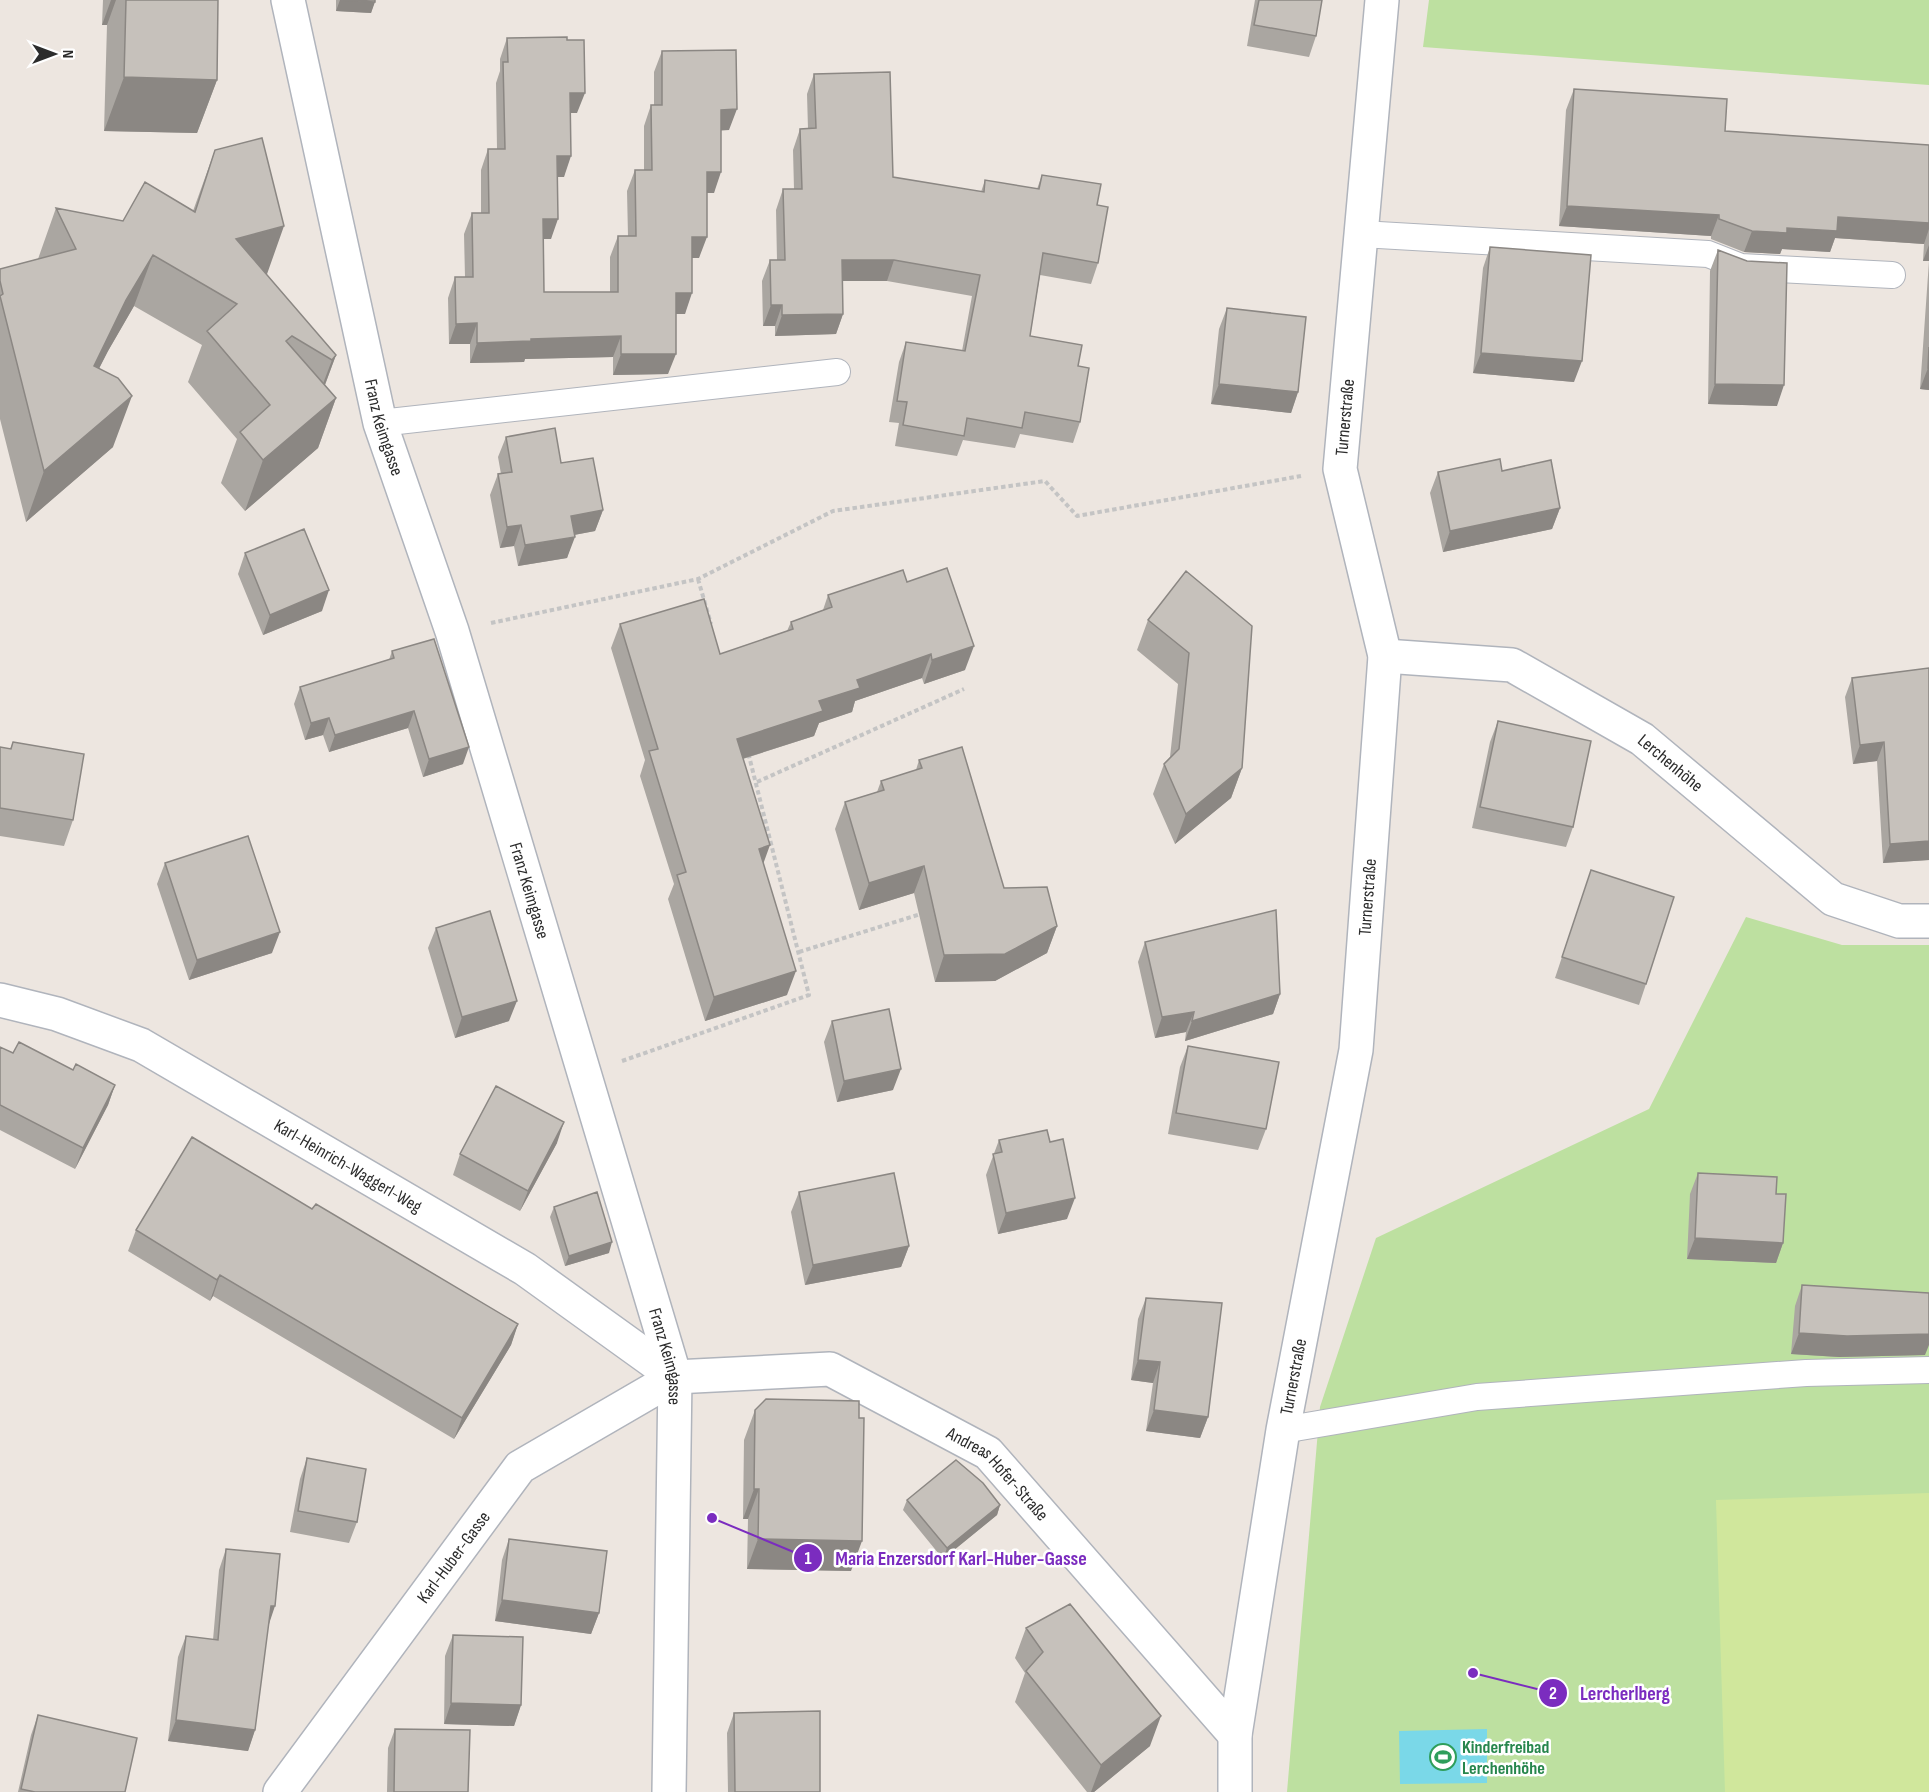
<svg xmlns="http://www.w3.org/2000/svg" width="1929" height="1792" viewBox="0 0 1929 1792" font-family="'Sofia Sans Condensed',sans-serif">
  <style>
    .green { fill: #bde0a0 }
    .pitch { fill: #d0e79c }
    .water { fill: #7ad8e8 }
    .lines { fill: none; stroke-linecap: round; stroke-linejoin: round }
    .lane-casing { stroke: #b0b4bc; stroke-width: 28 }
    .street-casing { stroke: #b0b4bc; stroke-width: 36 }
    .secondary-casing { stroke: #b0b4bc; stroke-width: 36 }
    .path { stroke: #c4c4c4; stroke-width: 4; stroke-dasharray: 4.5 3; stroke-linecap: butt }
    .lane { stroke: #fff; stroke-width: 26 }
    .street { stroke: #fff; stroke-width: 33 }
    .secondary { stroke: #fff; stroke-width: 33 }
    .wall { fill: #aaa6a1 }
    .shaded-wall { fill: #8b8783 }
    .building { fill: #c6c1bb; stroke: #8b8783; stroke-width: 1.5 }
    .labels { text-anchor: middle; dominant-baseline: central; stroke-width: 5; stroke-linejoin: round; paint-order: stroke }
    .street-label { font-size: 18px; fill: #2c2c2c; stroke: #fff }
    .leisure-label { font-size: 18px; font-weight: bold; fill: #27864d; stroke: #fff; text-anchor: start }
    .leader { fill: none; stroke: #7b2cbf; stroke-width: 2 }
    .callout-dot { fill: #7b2cbf; stroke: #fff; stroke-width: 2 }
    .mark-label { font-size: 18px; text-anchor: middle; font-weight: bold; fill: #fff }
    .callout-label { font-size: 20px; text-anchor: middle; font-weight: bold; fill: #7b2cbf; stroke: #fff; stroke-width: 5; stroke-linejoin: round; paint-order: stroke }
  </style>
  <rect width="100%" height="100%" fill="#ede6e0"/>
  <path class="green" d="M1429,0H1929V85L1423,47Z
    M1746,917L1842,945H1929V1792H1287L1320,1407L1376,1238L1649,1109Z"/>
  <path class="pitch" d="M1929,1493V1792H1725L1716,1500Z"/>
  <path class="water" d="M1487,1729V1783L1400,1784L1399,1731Z"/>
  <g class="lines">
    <defs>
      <path id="lane" d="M1361,234L1708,254L1741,267L1892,275
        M380,423L837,372
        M1283,1430L1477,1397L1806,1373L1929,1370"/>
      <g id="street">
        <path id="s1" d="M1385,656L1512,665L1642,739L1833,899L1899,921H1929"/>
        <path id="s2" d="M0,1000L57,1014L141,1045L525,1269L675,1377"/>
        <path id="s3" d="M280,1792L520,1467L675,1377L830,1369L988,1453L1235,1735"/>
        <path id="s4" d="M1235,1792V1735L1283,1430L1356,1050L1385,656L1340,469L1382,0"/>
      </g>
      <g id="secondary">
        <path id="s5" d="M288,0L380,423L452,631L675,1377L669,1792"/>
      </g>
    </defs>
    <use href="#lane" class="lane-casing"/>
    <use href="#street" class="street-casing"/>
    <use href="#secondary" class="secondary-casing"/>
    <path class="path" d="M698,579L711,624
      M491,623L698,579L833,511L1045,481L1077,516L1301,476
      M757,782L964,689
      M799,952L924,913
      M622,1061L809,995L748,752"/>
    <use href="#lane" class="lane"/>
    <use href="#street" class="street"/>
    <use href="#secondary" class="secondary"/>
  </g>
  <path class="wall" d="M103,0H218L217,80L197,133L104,131L107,25H102Z
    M336,0H375L371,13L336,11Z
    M1255,0H1322L1316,36L1309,57L1247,46Z
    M507,38L577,113H570L564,177H557L551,239H543L544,292H610V257L618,236H628L627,191L635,170H644V126L651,105H654V72L662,51L729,130H721L714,193H707L699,258H692L685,314H676L668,374L613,375V357L525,359L524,362L470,363V344H449L448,298L455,277H465L464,234L472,213H481V170L488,149H497L496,83L500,71V59Z
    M814,74L893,177L981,192L985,180L1037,189L1042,175L1097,205L1098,263L1091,284L1040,275L1030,336L1078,366L1080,422L1073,443L1020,434L1015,448L963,440L957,456L895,446L899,423L889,422L899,362L906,342L962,351L972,296L887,281H843V314L836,334L775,336V326H763L762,281L770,260H777L776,210L783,189H794L793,150L800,129H808L807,94Z
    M1574,89L1725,131L1929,145V390L1920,389L1929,261H1923L1924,244L1835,238L1830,252L1782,249L1780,254L1744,252L1711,239V236L1559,226L1566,110Z
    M215,150L267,275L336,355L325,385L336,398L318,448L245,511L221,483L237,439L188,382L202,345L134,306L108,351L99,368L113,447L26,522L0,419V269L38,259L56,208L123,221L193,211Z
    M1490,247L1574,382L1473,373L1483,268Z
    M1718,250L1747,261L1777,406L1708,404L1710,271Z
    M1227,308L1298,392L1291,413L1211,404L1219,329Z
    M506,437L561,463L603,510L595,531L574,535L567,558L518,566L514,546L500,548L490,495L498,474H501L498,457Z
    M1502,471L1560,508L1552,529L1443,552L1430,493L1438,472Z
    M245,553L322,611L263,635L238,574Z
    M1186,571L1242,768L1231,798L1175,844L1153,794L1164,764L1170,757L1178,684L1137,650L1148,620Z
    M907,582L965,670L924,684L922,678L855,701L852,712L819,723L814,736L743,759L787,995L705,1021L668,899L674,884L640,776L645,760L611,648L620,624L720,654L787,631L791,622L823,610L828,595Z
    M392,651L463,764L423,777L408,728L329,752L323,735L305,740L294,704L300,687L389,660Z
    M1929,668V860L1883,863L1877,761L1853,764L1845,697L1852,678Z
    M1498,721L1573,827L1566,847L1472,828L1490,742Z
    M13,742L73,820L64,846L0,836V747L10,749Z
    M919,760L1004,888L1057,926L1047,953L995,981L935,982L914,893L859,910L835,829L845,802L877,792L881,781L916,770Z
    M165,863L272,953L189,980L157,884Z
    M1591,870L1646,984L1639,1005L1555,978Z
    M436,928L509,1021L455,1038L428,948Z
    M1145,942L1280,994L1273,1014L1185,1041L1186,1032L1155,1038L1138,962Z
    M832,1021L893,1090L837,1102L824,1042Z
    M1188,1046L1266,1129L1258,1150L1168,1134L1180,1067Z
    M0,1047L13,1053L73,1070L115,1085L108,1105L75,1169L0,1130Z
    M999,1140L1067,1219L998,1234L986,1175Z
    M557,1143L520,1211L453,1175L460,1154Z
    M1698,1173L1776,1194L1783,1243L1776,1263L1687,1259L1690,1194Z
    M799,1192L909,1246L901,1267L805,1285L791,1212Z
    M554,1207L609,1253L565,1266L550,1217Z
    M312,1209L518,1324L511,1345L454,1439L213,1296L210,1301L128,1251L136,1230Z
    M1802,1285L1925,1355L1839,1357L1791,1354L1795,1306Z
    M1146,1298L1208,1417L1200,1438L1146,1431L1153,1383L1131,1380L1138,1319Z
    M755,1410L851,1571L747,1569L748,1519H743L744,1440Z
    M307,1458L357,1522L349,1543L290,1532L300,1479Z
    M907,1500L1000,1505L997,1515L943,1559L903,1510Z
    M509,1539L599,1613L591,1634L495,1621L502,1560Z
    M226,1549L268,1625L255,1730L248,1751L168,1741L178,1657L186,1636L213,1640L219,1570Z
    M1026,1628L1150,1746L1094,1792H1087L1015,1702L1025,1673L1015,1658Z
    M453,1635L521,1705L514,1726L444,1724L445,1656Z
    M734,1713L820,1792H728L727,1733Z
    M38,1715L125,1792H18L31,1735Z
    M395,1729L468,1792H387L388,1748Z"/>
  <path class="shaded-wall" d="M111,0H116L107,25H102Z
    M340,0L375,2L371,13L336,11Z
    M124,77L217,80L197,133L104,131Z
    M570,93H585L577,113H562Z
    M737,109L729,130L714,131L721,110Z
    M557,156H571L564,177H549Z
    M707,172H721L714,193H699Z
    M1567,206L1719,215L1711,236L1559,226Z
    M1838,217L1929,223V229L1924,244L1835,238L1830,252L1782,249L1780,254L1744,252L1752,231Z
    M543,219H558L551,239H535Z
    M284,226L266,277L236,239Z
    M692,237H707L699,258H685Z
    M1929,245V261H1923Z
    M153,255L134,306L108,351L75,416L94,366L126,300Z
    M842,260H894L887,281H834Z
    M676,293H692L685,314H668Z
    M771,305H782L775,326H763Z
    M843,314L836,334L775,336L782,315Z
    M477,323L470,344H449L456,324Z
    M621,336L613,357L525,359L524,362L470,363L477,343L531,339Z
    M1481,353L1582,361L1574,382L1473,373Z
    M621,354H676L668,374L613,375Z
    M336,355L317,406L313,410L332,360Z
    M1928,368H1929V390L1920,389Z
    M1219,384L1298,392L1291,413L1211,404Z
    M1715,384L1784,385L1777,406L1708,404Z
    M132,396L113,447L26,522L44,471Z
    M336,398L318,448L245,511L263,460Z
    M1560,508L1552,529L1443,552L1450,531Z
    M603,510L595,531L563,537L571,516Z
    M521,525L514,546L500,548L507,527Z
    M575,537L567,558L518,566L525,545Z
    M329,590L322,611L263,635L270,615Z
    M974,646L965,670L924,684L932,660Z
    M931,654L922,678L855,701L852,712L819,723L814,736L729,763L737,739L819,701L857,680Z
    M414,711L408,728L329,752L335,735Z
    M329,718L323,735L305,740L311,723Z
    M1884,742L1877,761L1853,764L1860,745Z
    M469,747L463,764L423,777L429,759Z
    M1242,768L1231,798L1175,844L1186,814Z
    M1929,841V860L1883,863L1890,844Z
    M770,845L761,870L759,849Z
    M924,866L914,893L859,910L869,883Z
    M1057,926L1047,953L995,981L935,982L944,955Z
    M280,932L272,953L189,980L197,960Z
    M796,971L787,995L705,1021L714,997Z
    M1280,994L1273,1014L1185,1041L1192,1021Z
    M517,1001L509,1021L455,1038L462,1017Z
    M1194,1012L1186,1032L1155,1038L1162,1017Z
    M901,1069L893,1090L837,1102L844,1081Z
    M115,1085L108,1105L75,1169L83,1148Z
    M564,1122L557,1143L520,1211L528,1191Z
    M1075,1198L1067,1219L998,1234L1006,1213Z
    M1695,1238L1783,1243L1776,1263L1687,1259Z
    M612,1242L609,1253L565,1266L569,1256Z
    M909,1246L901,1267L805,1285L813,1265Z
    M220,1275L213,1296L210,1301L217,1280Z
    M518,1324L511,1345L454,1439L462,1418Z
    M1799,1333L1929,1334V1345L1925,1355L1839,1357L1791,1354Z
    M1138,1360L1160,1362L1153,1383L1131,1380Z
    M1154,1410L1208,1417L1200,1438L1146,1431Z
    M754,1489H759L748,1519H743Z
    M1000,1505L997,1515L943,1559L947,1548Z
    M758,1539L862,1541L851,1571L747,1569Z
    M502,1600L599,1613L591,1634L495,1621Z
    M271,1606H275L268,1627Z
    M451,1703L521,1705L514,1726L444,1724Z
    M1161,1716L1150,1746L1094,1792H1091L1101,1765Z
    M176,1720L255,1730L248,1751L168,1741Z"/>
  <path class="building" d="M126,0H218L217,80L124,77Z
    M340,0H375V2Z
    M1259,0H1322L1316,36L1254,25Z
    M567,37V40H584L585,93H570L571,156H557L558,219H543L544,292H618V236H636L635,170H652L651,105H662V51L736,50L737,109L721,110V172H707V237H692V293H676V354H621V336L531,339V341L477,343V323L456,324L455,277H473L472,213H489L488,149H505L503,62H508L507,38Z
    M890,72L893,177L984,192L985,180L1039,189L1042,175L1101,184L1097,205L1108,207L1098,263L1043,253L1030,336L1082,345L1078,366L1089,368L1080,422L1025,412L1022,428L967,418L964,436L903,425L907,402L897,401L906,342L965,351L980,275L894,260H842L843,314L782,315V305H771L770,260H785L783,189H802L800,129L816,128L814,74Z
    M1574,89L1727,99L1725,131L1929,145V223L1838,217L1837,231L1787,228V233L1752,231L1719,219V215L1567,206Z
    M262,138L284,226L236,239L336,355L332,360L292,336L286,341L336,398L263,460L240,432L270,405L207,331L237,304L153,255L126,300L94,366L118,378L132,396L44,471L0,296L3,294L0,281V269L76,249L56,208L123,221L145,182L195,212L215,150Z
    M1490,247L1591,255L1582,361L1481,353Z
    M1718,250L1747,261L1787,263L1784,385L1715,384Z
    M1227,308L1306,317L1298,392L1219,384Z
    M1929,347V368H1928Z
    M555,428L561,463L593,458L603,510L571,516L575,537L525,545L521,525L507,527L498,474L512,472L506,437Z
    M1500,459L1502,471L1551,460L1560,508L1450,531L1438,472Z
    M304,529L329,590L270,615L245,553Z
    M947,568L974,646L932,660L931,654L857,680L860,688L819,701L823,711L737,739L770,845L759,849L796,971L714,997L677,875L686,872L649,751L658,749L620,624L704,599L720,654L793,629L791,622L832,607L828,595L903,570L907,582Z
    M1186,571L1252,626L1242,768L1186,814L1164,764L1179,749L1189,653L1148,620Z
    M434,639L469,747L429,759L414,711L335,735L329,718L311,723L300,687L394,658L392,651Z
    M1929,668V841L1890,844L1884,742L1860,745L1852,678Z
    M1498,721L1591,741L1573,827L1480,807Z
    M13,742L84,754L73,820L0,808V747L11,749Z
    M962,747L1004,888L1047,887L1057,926L1005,954L944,955L924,866L869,883L845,802L884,790L881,781L922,768L919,760Z
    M248,836L280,932L197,960L165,863Z
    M1591,870L1674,897L1646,984L1562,957Z
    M1276,910L1280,994L1192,1021L1194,1012L1162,1017L1145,942Z
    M490,911L517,1001L462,1017L436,928Z
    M889,1009L901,1069L844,1081L832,1021Z
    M19,1042L73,1070L76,1064L115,1085L83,1148L0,1105V1047L13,1053Z
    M1188,1046L1279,1062L1266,1129L1176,1113Z
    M496,1086L564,1122L528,1191L460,1154Z
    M1047,1130L1050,1142L1063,1139L1075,1198L1006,1213L993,1154L1002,1152L999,1140Z
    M192,1137L312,1209L316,1204L518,1324L462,1418L220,1275L217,1280L136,1230Z
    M894,1173L909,1246L813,1265L799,1192Z
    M1698,1173L1777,1177L1776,1194H1786L1783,1243L1695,1238Z
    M597,1192L612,1242L569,1256L554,1207Z
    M1802,1285L1929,1293V1334L1847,1336L1799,1333Z
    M1146,1298L1222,1303L1208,1417L1154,1410L1160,1362L1138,1360Z
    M766,1399L859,1401V1418H864L862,1541L758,1539L759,1489H754L755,1410Z
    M307,1458L366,1469L357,1522L298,1511Z
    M956,1460L983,1483L1000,1505L947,1548L907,1500Z
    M509,1539L607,1551L599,1613L502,1600Z
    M226,1549L280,1554L275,1606H271L255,1730L176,1720L186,1636L218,1640Z
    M1070,1604L1161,1716L1101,1765L1026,1671L1043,1652L1026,1628Z
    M453,1635L523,1637L521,1705L451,1703Z
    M820,1711V1792H735L734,1713Z
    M38,1715L137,1738L125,1792H35L21,1789Z
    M395,1729L470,1730L468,1792H394Z"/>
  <defs>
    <symbol id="stadium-ring" viewBox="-11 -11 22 22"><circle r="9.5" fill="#fff" stroke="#2e9e5b" stroke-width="1.5"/><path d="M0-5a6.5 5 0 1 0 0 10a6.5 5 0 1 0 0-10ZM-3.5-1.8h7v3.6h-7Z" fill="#2e9e5b"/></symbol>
  </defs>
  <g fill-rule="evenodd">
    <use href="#stadium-ring" x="1428" y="1742" width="30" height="30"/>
  </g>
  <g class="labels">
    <g class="street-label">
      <text stroke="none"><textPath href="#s4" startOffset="1392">Turnerstraße</textPath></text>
      <text stroke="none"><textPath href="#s5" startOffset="438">Franz Keimgasse</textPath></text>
      <text stroke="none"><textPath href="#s1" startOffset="314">Lerchenhöhe</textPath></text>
      <text stroke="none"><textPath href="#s5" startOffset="924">Franz Keimgasse</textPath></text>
      <text stroke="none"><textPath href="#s4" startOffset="906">Turnerstraße</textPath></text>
      <text stroke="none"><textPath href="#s2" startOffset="388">Karl-Heinrich-Waggerl-Weg</textPath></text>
      <text stroke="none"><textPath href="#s5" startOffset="1410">Franz Keimgasse</textPath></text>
      <text stroke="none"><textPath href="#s4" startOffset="420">Turnerstraße</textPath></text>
      <text stroke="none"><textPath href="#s3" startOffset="938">Andreas Hofer-Straße</textPath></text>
      <text stroke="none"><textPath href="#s3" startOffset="292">Karl-Huber-Gasse</textPath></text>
    </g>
    <g class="leisure-label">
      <text x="1462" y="1747">Kinderfreibad<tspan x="1462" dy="21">Lerchenhöhe</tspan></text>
    </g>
  </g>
  <path class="leader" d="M712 1518L808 1558M1473 1673L1553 1693"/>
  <g class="callout-dot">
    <circle cx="712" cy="1518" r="6"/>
    <circle cx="1473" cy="1673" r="6"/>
    <circle cx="808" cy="1558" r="15"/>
    <circle cx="1553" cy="1693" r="15"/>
  </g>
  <g class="mark-label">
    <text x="808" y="1564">1</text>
    <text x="1553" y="1699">2</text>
  </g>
  <g class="callout-label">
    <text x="961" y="1565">Maria Enzersdorf Karl-Huber-Gasse</text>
    <text x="1625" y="1700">Lercherlberg</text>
  </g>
  <g transform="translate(54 54) rotate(90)" stroke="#ffffff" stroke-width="4.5" paint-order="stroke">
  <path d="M0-4.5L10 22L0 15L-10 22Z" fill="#2c2c2c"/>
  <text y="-9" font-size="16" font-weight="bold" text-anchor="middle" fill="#2c2c2c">N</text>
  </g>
</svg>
